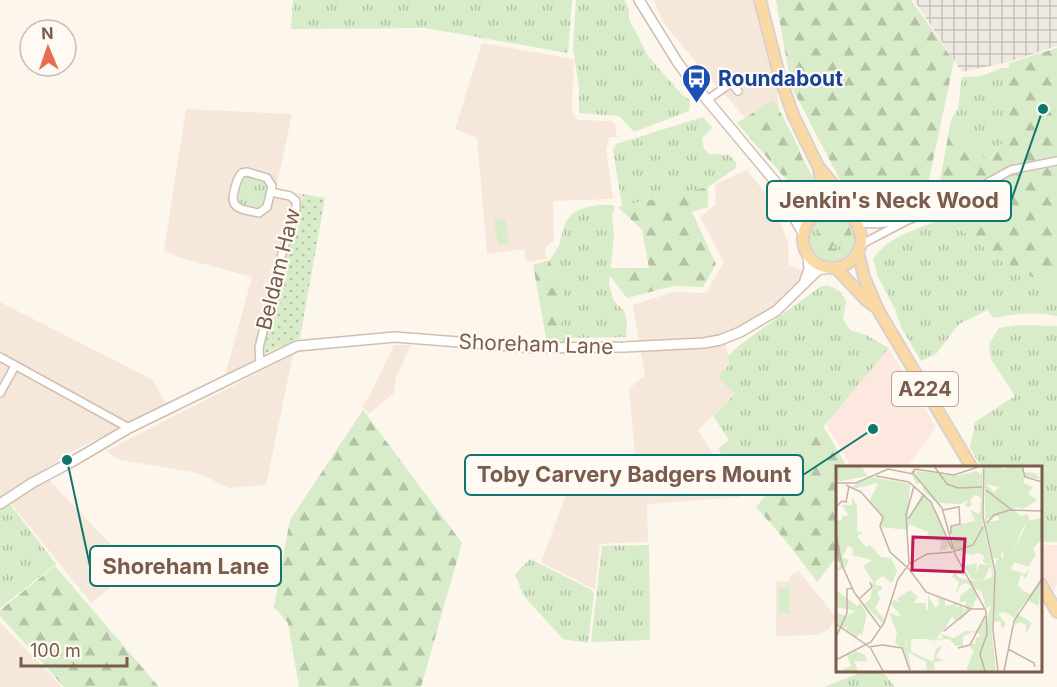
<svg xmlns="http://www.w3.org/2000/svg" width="1057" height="687" viewBox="0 0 1057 687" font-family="Inter,sans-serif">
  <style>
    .residential { fill: #f5e8da }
    .commercial { fill: #fde8e0 }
    .industrial { fill: url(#industrial-grid) }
    .grass { fill: url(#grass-tufts) }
    .forest { fill: url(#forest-firs) }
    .garden { fill: url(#garden-dots) }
    .pitch { fill: #d8ecc9 }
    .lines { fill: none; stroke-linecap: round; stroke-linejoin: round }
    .minor-casing { stroke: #d1beb0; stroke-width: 10 }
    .tertiary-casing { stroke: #d1beb0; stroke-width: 12 }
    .primary-casing { stroke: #dad1cd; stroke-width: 14 }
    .minor { stroke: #fff; stroke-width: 7 }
    .tertiary { stroke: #fff; stroke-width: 9 }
    .primary { stroke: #fbd9a5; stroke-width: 10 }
    .labels { text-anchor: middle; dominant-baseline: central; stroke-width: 4.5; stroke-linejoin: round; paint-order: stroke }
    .shield { fill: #fffaf3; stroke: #a28b7f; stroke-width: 1.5 }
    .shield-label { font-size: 20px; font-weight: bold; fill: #7a5c4d }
    .transit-label { font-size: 21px; font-weight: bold; fill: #164399; stroke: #fffaf3; text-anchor: start }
    .street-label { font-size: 21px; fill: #7a5c4d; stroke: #fffaf3 }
    .inset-road { fill: none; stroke: #c5b3a7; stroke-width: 1.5 }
    .view { fill: #c2185b; fill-opacity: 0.15; stroke: #c2185b; stroke-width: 3 }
    .inset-edge { fill: none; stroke: #7a5c4d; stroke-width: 3 }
    .leader { fill: none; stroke: #0f766e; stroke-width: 2 }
    .callout-dot { fill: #0f766e; stroke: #fffaf3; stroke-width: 2 }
    .callout { fill: #fffaf3; stroke: #0f766e; stroke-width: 2 }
    .callout-label { font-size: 22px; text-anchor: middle; font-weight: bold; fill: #7a5c4d }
  </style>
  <defs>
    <pattern id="industrial-grid" width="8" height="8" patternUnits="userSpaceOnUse" patternTransform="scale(1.5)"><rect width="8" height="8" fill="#efe9e4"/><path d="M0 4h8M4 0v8" fill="none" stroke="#c7c0bb"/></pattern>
    <pattern id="grass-tufts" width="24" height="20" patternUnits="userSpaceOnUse" patternTransform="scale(1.5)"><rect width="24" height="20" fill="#d8ecc9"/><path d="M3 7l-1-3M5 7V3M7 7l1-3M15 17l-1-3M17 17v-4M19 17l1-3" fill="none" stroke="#b4c2a5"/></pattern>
    <pattern id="forest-firs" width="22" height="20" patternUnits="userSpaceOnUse" patternTransform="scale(1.5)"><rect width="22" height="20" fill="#d8ecc9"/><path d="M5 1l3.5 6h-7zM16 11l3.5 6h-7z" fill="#b4c2a5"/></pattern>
    <pattern id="garden-dots" width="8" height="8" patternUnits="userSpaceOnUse" patternTransform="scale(1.5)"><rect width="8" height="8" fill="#d8ecc9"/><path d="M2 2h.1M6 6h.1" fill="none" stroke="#b4c2a5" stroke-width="1.8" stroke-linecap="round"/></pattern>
  </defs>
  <rect width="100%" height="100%" fill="#fdf6ec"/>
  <path class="residential" d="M654,0H767L785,162L699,66L663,22Z
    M482,43L574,59L572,107L573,114L578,120L612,121L615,124L617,137H610L606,149L613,199L553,201L554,241L545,247L547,259L527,262L524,249L487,254L477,138L455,129Z
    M186,109L292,114L276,189L303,194L298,219L299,221V229L260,356L225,376L252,277L178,257L164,250Z
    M747,170L774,204L788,244L789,265L802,271V282L775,310L725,336L729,365L735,394L698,430L740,497L647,504L648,542L600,544L595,590L541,562L570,484L607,462L635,457L629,389L645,375L633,305L673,292L706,293L724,262L700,217L716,204L715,184Z
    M0,302L153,380L166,404L69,453L41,472L134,568L91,603L5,496L0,499Z
    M394,345H411L396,377L394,393L369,414L362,406L370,395Z
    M293,355L266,485L229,488L198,473L120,460L106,451Z
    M799,571L835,616V620L828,630L816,635L776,636V582L790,581L791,575Z
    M0,622L62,687H0Z"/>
  <path class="commercial" d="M889,348L936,427L906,468H852L826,424L859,380Z
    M1041,545H1057V584L1052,593L1041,573Z"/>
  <path class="industrial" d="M914,0H1057V46L1008,62L962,72Z"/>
  <path class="grass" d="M293,0H572L568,53L425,28L291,29Z
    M576,0H625L629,11V19L648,56L683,96L690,100L689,111L634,132L619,116L579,113V88L573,49Z
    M1002,68H1009L1003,142L987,162L951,120L958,108L962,77L981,76Z
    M703,117L712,128L702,138L704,149L710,154L729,155L736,162V168L708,187L622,206L613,150L616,144Z
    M802,157L817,185L819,192L816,207H809L810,205L804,201L785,178L790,169L800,168Z
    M247,175L265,179L270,187L263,206L257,209L242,206L236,202L241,178Z
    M613,205L615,208L612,216L614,234L609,285L614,301L624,311L627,321L626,337L565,338L561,327L563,293L549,260C560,248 559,245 563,230C569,206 592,205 613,205Z
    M808 238a24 24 0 1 1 48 0a24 24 0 1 1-48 0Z
    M939,220H947L1010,265L1057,290V316C1035,311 1014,314 993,318L988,310L959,324L936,354L921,361L902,329L895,309L878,277L873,259C886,238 917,229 939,220Z
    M827,285L841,292L846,301L843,319L850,330L866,335L889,348L768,493L755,476L743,486L718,449L729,440L713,416L735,394L718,377L729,365L728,356L737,347L820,287Z
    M1020,325L1057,326V542H1041L1040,468H982L970,448L975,422L1015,396L991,359L989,344L999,328Z
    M9,503L56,564L0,608V509Z
    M649,545L650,640L591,642L602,546Z
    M530,559L592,590L594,594L588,643L563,639L523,595L515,574Z
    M865,671H882L895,687H824Z"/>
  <path class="forest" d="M776,0H911L954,61L923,208L881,219L854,207L791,86Z
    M1057,48V156L1008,167L943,199L940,181L951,120L988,162L1003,142L1009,63Z
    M773,100C778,106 802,152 802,158C802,162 800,165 800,168L790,169L785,178L737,123Z
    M1057,166V290L1010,265L947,220L945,208L1012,175Z
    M708,187V207L692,212L716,264L703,287L673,286L627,298L604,268H649L642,230L618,207Z
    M832,220L844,221C850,228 853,232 850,241C841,241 837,240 831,248L841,250L840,254L827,255L814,252C816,238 820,226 832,220Z
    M549,260L564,293L561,327L567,343H547L533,265Z
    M363,410L462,543L421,687H299L288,623L274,607L290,520Z
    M823,426L848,468H838V555L817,582L786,541L756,507Z
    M55,566L159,687H64L0,616V610Z"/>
  <path class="garden" d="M303,194L325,198L300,338L260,356L289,235L299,228V222L298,220Z"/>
  <path class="pitch" d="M505,219L509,244L498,245L494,220Z
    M790,587V613H779L778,588Z"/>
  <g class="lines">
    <defs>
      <path id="minor" d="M725,74L738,91
        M707,100L731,83
        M247,172L267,178L272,186L267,207L259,213C245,210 229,210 234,192C236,184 237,178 242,173Z
        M858,223L877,224L908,220L942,208L1011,170L1057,161
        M860,245L906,221
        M0,357L129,428
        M260,364L259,348L281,257L296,211V201L290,196L271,192
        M0,393L15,366"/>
      <path id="tertiary" d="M639,0L678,63L692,82L788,197L815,215
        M788,197L795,219L803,233
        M805,280L809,270L808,256
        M0,504L32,483L75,460L129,428L297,346L395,337L537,348L624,347L704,343L720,340L740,332L776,311L818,270L827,268"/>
      <path id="primary" d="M760,0L780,78L794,117L818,166L839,192L846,213
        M819,170L824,193L820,212
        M803 239a29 29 0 1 1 58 0a29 29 0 1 1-58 0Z
        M858,252L864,277L878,310L972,468
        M836,268L866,300L878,309
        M1040,583L1057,612"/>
    </defs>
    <use href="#minor" class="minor-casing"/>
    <use href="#tertiary" class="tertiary-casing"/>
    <use href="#primary" class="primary-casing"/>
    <use href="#minor" class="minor"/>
    <use href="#tertiary" class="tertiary"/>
    <use href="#primary" class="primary"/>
  </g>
  <defs>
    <symbol id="bus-pin" viewBox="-11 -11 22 30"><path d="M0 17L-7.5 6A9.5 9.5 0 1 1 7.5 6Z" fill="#1a4fb4" stroke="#fffaf3"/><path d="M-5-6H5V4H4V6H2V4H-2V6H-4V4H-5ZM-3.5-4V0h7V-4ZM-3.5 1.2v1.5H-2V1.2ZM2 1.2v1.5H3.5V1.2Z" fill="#fff"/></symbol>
  </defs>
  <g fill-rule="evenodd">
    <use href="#bus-pin" x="680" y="62" width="33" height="45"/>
  </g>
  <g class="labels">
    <rect class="shield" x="892" y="372" width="66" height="34" rx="4.5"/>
    <g class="shield-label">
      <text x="925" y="389">A224</text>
    </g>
    <g class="transit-label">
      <text x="718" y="78">Roundabout</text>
    </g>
    <g class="street-label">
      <text transform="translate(278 269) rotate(-76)">Beldam Haw</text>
      <text transform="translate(536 344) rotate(2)">Shoreham Lane</text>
    </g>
  </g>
  <g transform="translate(836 466)">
    <rect width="206" height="206" fill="#fdf6ec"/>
    <path d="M0,0H25L32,10L0,16ZM153,0H166L168,4L170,0L187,1L188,6L199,7L205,13L188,11V17L197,21L192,27L201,34L187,43L179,41L180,46L185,50L191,48L194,55L187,61L177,86H172L164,109L162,102L168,93L166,81L171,54H163L157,28L170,12L168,8L153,7ZM36,11L74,18L72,53L77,44L88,53L102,48L113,81L104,86L105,75L91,73L92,66L73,58L72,64L44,61L47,51L33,36L42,17L17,23L18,19ZM55,92L61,105L56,117L45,109L35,112L28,100L37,93ZM141,97L140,105L144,98L155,99L147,115L135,112L128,100ZM119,105L123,112L143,115L147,127L130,117L125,119L119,129L123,116L116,111ZM205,113L203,140L191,134L182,145V148L196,157L190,167V159L183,156L179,160V152L168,146L162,148L188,125L194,128ZM44,119L47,123L41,126L44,133L39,142L49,154L47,158L28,138L34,133L36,123ZM136,120L142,130L136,142L123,156L124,150L119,155L116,150L107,166L100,165L102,151L109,152L112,146L92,145V129L99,142L103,139L102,131L109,134V140L122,137L120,142L125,139L129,146L130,135L123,137L125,129ZM0,124L21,140L24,137L31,148L26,170L24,167L20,172L10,164L12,160L7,162L0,156V147L10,150L20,145L0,141ZM74,124L82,131L78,137H90V173H75V185L70,183L72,173L67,183L59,177L61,166L53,147L66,151L54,137L59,134L64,137L61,132ZM156,169L160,205H151L146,186ZM18,176L20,185L29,189L31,196L18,195L22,205H2L15,200L11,189L19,186Z" fill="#d8ecc9"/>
    <path d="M147,0L146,52L158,109L156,169L146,186L151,205H130L138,184L134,182L136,177L139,178L140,172L145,170L141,166L137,168L149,152L147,144L151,155L155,139L150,143L143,115L134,112L133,111L146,115L156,111L155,99L147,96L148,90L143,87L135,89L118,83L115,60L139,55L134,44L144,48L145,32L140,29L134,33L136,38L133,41L129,40L132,34L125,38L103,37L104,40L88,25L85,16L81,19L76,9L81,10L100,33L81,9L80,7L81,5L121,10L140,5L145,8ZM149,0H153V7L168,8L170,12L163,21L150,18L177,45L151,53V56L171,53L165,91L169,93L172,85L177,86L192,55L205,52V73L197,83L200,89L192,101L179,96L174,103L188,108L194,103L189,113L185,108L182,120L188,125L186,132L162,147L170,158L166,163L164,155L158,156L159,98L162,92L157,93L149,60ZM87,26L102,48L88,53L77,44ZM16,31L21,40V66H27L21,70L30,81L34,79L45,91L54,92L50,93L52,105L39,116L41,121H36L37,115L28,101L36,94L16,89L17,82L12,80L6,91L13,94L10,101L0,106L4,99L0,92V53L6,55V50H13L6,39H16ZM89,144L112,146L109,153L102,152L100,165H106L100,173L107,172L105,168L118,172L130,165H137L127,171V180H120L113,173L99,174L97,181L98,174L90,173ZM69,174L70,183L97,196L100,183L107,179L100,191L108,195L98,196L99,204L91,205L90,196L72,186L75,205L67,182Z" fill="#d8ecc9"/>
    <path class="inset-road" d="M98,0L111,18L122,22L146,21M148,0L147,51L159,106L157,164L162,205M186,0L189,11L206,16M79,3L118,9L145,0M78,8L106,42L119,88L150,145L151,168L144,188L149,205M40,10L73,16L95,36L116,83M0,17H20L52,3L77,8L79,3L76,7M10,19L25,26L47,51L44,60L54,86L73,103L90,126L135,143H149M150,24L176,44M0,41L6,35L10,36L13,20M107,44L123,41L124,58L115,60V68M72,53L88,29M151,57L158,49L174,44L206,45M0,67L6,99L18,126L44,161M1,75L3,95M119,85L137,79L147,61M73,97L70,49L78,20M23,133L36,121L34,116M0,158L32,180M108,165L135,143M0,171L11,147V123L17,122M32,181L47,179L66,182L74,205M34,181L47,205M122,182L134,179L149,150M172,183L198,197L199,201M0,194L35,176L48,157L62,113L73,98L91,88L117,86M168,205L178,155L206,113"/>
    <path class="view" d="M77,71L129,73L127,106L76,104Z"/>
    <rect width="206" height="206" class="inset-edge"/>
  </g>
  <path class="leader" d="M1043 109L1011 201M873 429L803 475M67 460L90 566"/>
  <g class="callout-dot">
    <circle cx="1043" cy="109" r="6"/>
    <circle cx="873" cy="429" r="6"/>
    <circle cx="67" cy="460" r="6"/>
  </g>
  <g class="callout">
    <rect x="767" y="181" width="244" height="40" rx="6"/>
    <rect x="465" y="455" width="338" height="40" rx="6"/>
    <rect x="90" y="546" width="191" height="40" rx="6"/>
  </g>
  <g class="callout-label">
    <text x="889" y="208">Jenkin's Neck Wood</text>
    <text x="634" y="482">Toby Carvery Badgers Mount</text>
    <text x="186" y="574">Shoreham Lane</text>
  </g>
  <g transform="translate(48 48) rotate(358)"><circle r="28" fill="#fffaf3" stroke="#cabbb1" stroke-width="1.5"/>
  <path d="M0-4.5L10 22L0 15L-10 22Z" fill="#e76f51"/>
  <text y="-9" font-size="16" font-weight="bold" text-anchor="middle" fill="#7a5c4d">N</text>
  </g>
  <path d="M21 657v9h106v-9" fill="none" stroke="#7a5c4d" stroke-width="3"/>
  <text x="30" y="657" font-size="18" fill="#7a5c4d" stroke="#fffaf3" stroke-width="4.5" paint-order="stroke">100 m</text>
</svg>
